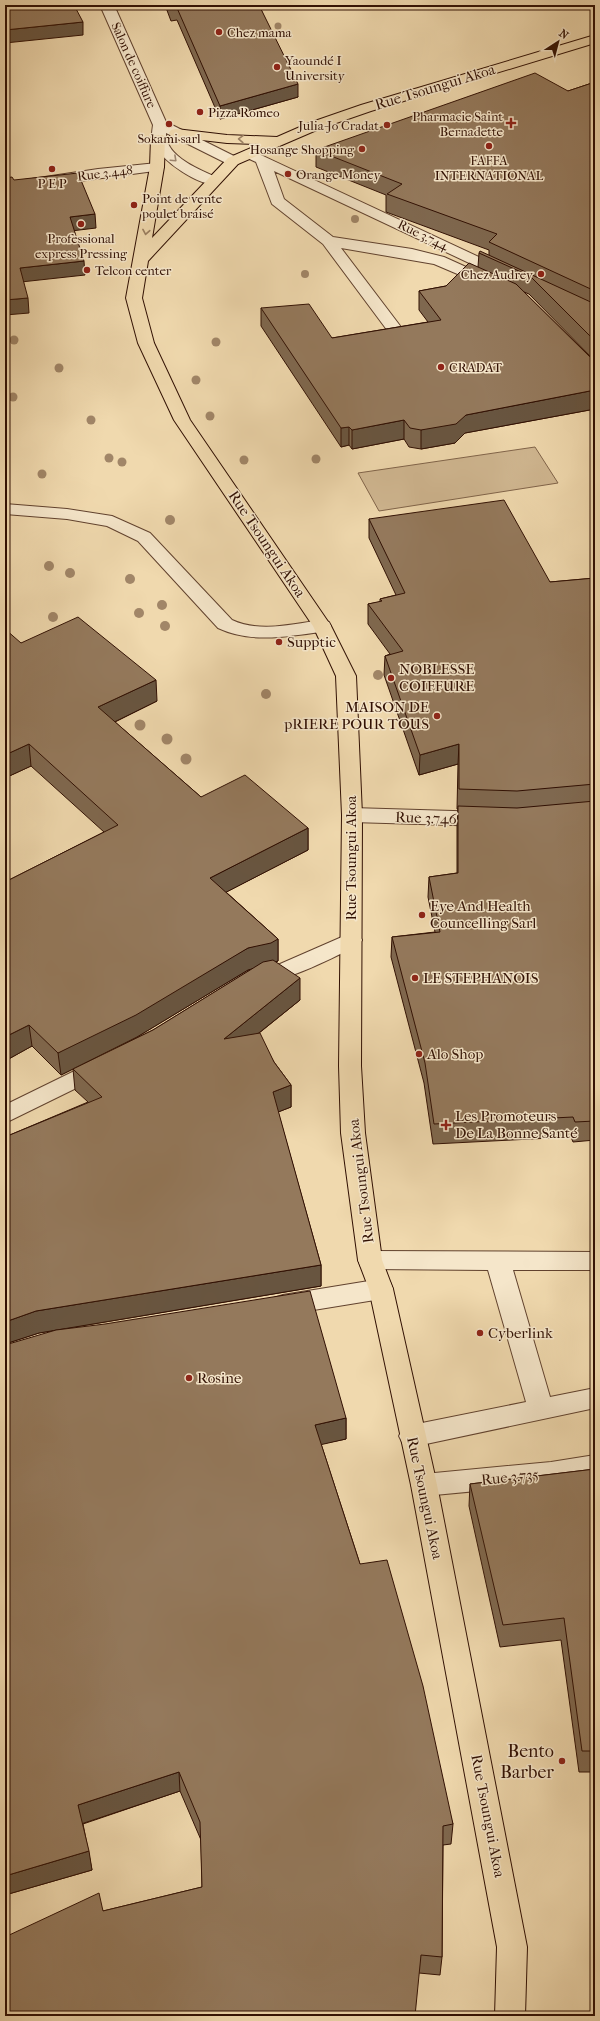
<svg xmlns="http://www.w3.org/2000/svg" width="600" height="2021" viewBox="0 0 600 2021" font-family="'IM FELL French Canon',serif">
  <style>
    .green { fill: #d0b791; stroke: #80644a }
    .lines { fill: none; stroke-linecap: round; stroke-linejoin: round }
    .minor-casing { stroke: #61422e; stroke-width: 2 }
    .major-casing { stroke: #311003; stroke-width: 2 }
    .minor { fill: #f5e6ca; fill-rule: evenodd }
    .major { fill: #f0d9ae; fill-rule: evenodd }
    .tree { fill: #a18668 }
    .wall { fill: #7f684f; stroke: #311003; fill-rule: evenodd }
    .shaded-wall { fill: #685540; stroke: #311003 }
    .building { fill: #94795c; stroke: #311003 }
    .oneway { stroke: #9a7f61 }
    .oneway2 { stroke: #9d8670 }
    .poi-dot { fill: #8f2418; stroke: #f5e6ca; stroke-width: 1.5 }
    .labels { text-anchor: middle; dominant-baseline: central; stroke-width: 3; stroke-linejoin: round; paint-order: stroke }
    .far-poi-label { font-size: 13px; fill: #311003; stroke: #f5e6ca; text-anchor: start }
    .far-street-label { font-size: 13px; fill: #311003; stroke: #f5e6ca }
    .street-label { font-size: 15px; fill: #311003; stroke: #f5e6ca }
    .poi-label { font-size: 15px; fill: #311003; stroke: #f5e6ca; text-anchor: start }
    .near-poi-label { font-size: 18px; fill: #311003; stroke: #f5e6ca; text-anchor: end }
  </style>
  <rect width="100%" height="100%" fill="#f0d9ae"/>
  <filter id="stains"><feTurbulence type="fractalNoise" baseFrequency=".005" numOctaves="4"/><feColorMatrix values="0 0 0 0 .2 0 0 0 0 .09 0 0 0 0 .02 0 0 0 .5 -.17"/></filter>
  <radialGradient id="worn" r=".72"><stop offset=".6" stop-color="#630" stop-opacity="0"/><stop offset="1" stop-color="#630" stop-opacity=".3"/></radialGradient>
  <path class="green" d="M535,447L558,483L379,511L358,473Z"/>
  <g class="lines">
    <defs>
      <path id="minor" d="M100,5H114L166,122L238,158L240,161L238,164H228L166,133C165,157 201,170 218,178L220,181L218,184C201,188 160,160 154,144C151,137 152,132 153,125Z
        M250,150L511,272L514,275L511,278H501L274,171L284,199L333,237L412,249L444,257L486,276L489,279L486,282L481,284L434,264L341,248L404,331L402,334H390L323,244L272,204L256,162L245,157L243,154L245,151Z
        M157,163L162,164L164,167L162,170L5,191V183L98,169Z
        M5,504L67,509L112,516L150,533L232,620C260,633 292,624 322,620L329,622L331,626L329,630L322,632C287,636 252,644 218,628L138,541L107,526L67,519L5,514Z
        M352,808L487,812L494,814L497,819L494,824L487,826L352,822L345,820L342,815L345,810Z
        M351,933L359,935L362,940L359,945C333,957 276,989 249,981L246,976L249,971L280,964Z
        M101,1058L109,1060L112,1066L109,1072L5,1123V1105Z
        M370,1251L595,1252V1270H513L550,1397L595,1388V1408L412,1447L403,1444L399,1436L403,1428L412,1425L526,1402L488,1270L370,1269L361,1267L358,1260L361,1253Z
        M381,1279L390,1282L393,1289L390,1296L381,1299L283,1315L274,1312L271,1305L274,1298L283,1295Z
        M595,1455V1477L551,1484L424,1496L415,1493L411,1485L415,1477L424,1474L551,1462Z"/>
      <path id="major" d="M595,35V43L371,111L319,129L238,164L148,261L142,298L154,343L190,420L331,626L356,676L362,815L361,1066L365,1133L382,1260L393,1289L437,1485L527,1947L525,2016H495L497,1947L411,1485L369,1289L358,1260L341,1133L339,1066L342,815L336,676L313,626L174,420L138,343L126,298L150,167L151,138L153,135H163L165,138L164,167L152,238L228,158L260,144L227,143L176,137L171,136L169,133L171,130L176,129L227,135L277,137L309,123L361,105Z"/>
    </defs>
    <use href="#minor" class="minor-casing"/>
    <use href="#major" class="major-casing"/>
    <use href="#minor" class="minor"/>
    <use href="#major" class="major"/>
  </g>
  <g class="tree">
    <circle cx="278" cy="26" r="3.5"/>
    <circle cx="355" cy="219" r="4"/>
    <circle cx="305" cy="274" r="4"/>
    <circle cx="14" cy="340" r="4.5"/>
    <circle cx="216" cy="342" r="4.5"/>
    <circle cx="59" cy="368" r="4.5"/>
    <circle cx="196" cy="380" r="4.5"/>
    <circle cx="13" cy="397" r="4.5"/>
    <circle cx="210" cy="416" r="4.5"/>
    <circle cx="91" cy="420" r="4.5"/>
    <circle cx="109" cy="458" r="4.5"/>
    <circle cx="316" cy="459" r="4.5"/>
    <circle cx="244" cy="460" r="4.5"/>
    <circle cx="122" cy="462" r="4.5"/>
    <circle cx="42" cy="474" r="4.5"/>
    <circle cx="170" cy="520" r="5"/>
    <circle cx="49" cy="566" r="5"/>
    <circle cx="70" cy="573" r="5"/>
    <circle cx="130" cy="579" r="5"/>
    <circle cx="162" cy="605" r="5"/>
    <circle cx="139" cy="613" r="5"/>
    <circle cx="53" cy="617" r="5"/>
    <circle cx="165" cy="626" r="5"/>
    <circle cx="378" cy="675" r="5"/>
    <circle cx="266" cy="694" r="5"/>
    <circle cx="140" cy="725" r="5.5"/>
    <circle cx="167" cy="739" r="5.5"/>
    <circle cx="186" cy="759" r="5.5"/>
  </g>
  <path class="wall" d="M165,5H259L298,97L220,119L177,20L171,21Z
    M595,82V409L465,433L455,443L421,449L409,447L404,439L352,449L349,445L341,447L261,326V308L332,338L428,322L419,310V291L446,286L478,267L479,253L489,256V250L386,212V195L316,167V150L568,91ZM524,292L529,294L593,359L590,357Z
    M369,519L550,582L595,578V1140L573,1142L571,1137L433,1144L424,1083L391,957L392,937L435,932L428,897L429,877L457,873V826L458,809H457L458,764L419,775L384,675L385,656L390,654L368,624V604L380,602V599L396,595L369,538Z
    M21,643L157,701L115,722L201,797L308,828V850L226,892L278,939V961L276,962L300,1000L258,1034L274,1062L291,1085V1107L278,1112L321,1265V1286L39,1333L5,1344V1137L88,1102L75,1090L73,1069L61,1075L32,1046L5,1061V882L104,832L31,766L5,778ZM252,969L153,1030L85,1063L137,1037L248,970Z
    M5,1345L346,1418V1439L321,1444L360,1564L453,1824L451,1844L443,1845L442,1957L440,1975L419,1973L103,1911L202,1887L201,1840L180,1791L83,1824L92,1870L5,1895Z
    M595,1469V1772H579L561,1640L500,1647L469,1506L470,1484Z"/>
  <path class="shaded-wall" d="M83,22V35L5,43V30Z
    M298,84V97L220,119V106Z
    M6,167L8,181L5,182V168Z
    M95,214L96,228L71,231L70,217Z
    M84,261L85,275L21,282L20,268Z
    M28,298L29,313L5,315V300Z
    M595,390V409L465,433L455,443L421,449V430L466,415Z
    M404,420V439L352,449V430Z
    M349,427V445L341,447V428Z
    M156,680L157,701L100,729L98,707Z
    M29,744L31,766L5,778V755Z
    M459,744L458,764L419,775L420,755Z
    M308,828V850L211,900L210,878Z
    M278,939V961L271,964L248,970L137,1037L61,1075L58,1053L248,948Z
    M300,978V1000L225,1060L224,1039Z
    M29,1025L32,1046L5,1061V1037Z
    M291,1085V1107L273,1114V1092Z
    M321,1265V1286L39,1333L5,1344V1322L36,1311Z
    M346,1418V1439L315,1446V1425Z
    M179,1772L180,1791L81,1824L78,1805Z
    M89,1851L92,1870L5,1895V1876Z"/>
  <path class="building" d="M5,5H74L83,22L5,30Z
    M169,5H259L298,84L220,106L177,8H171Z
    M535,73L568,91L595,82V291L489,242L497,234L387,194L402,184L316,150Z
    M78,173L95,214L70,217L84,261L20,268L28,298L5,300V178L12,177L14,180Z
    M480,251L595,304V341L530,276L479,253Z
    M469,263L516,284L590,357L595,359V390L466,415L456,424L421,430L410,428L404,420L352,430L349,427L341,428L261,308L309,304L332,338L441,320L419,291L446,286Z
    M504,500L550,582L595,578V784L517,791L459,789V744L420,755L385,656L403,651L368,604L382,601L380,599L405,593L369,519Z
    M78,617L156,680L98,707L201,797L245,775L308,828L210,878L278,939L271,943L248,948L136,1015L58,1053L29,1025L5,1037V882L118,825L29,744L5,755V629L21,643Z
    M595,801V1121L575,1122L573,1117L434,1124L425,1063L392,937L440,932L429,877L458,873V806L517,808Z
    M273,960L300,978L224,1039L260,1033L274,1062L291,1085L273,1092L321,1265L36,1311L5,1322V1137L102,1097L73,1069L153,1030L263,962Z
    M310,1291L346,1418L315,1425L360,1564L387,1560L423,1686L453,1824L443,1826L442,1957L421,1955L415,2016H5V1937L99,1893L103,1911L202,1887L200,1822L179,1772L78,1805L89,1851L5,1876V1345L56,1330L105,1324Z
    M595,1469V1751H582L564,1618L503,1625L470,1484Z"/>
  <defs><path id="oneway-chevron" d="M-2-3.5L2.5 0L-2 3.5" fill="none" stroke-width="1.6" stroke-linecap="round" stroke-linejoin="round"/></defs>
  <g class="oneway">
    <use href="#oneway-chevron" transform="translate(241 139) rotate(-178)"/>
    <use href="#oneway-chevron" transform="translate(146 232) rotate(100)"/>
  </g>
  <use class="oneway2" href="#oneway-chevron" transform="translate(174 159) rotate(43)"/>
  <g class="poi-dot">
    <circle cx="219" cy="32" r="4"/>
    <circle cx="277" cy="67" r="4"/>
    <circle cx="200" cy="112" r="4"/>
    <path d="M509 117h4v4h4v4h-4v4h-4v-4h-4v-4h4z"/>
    <circle cx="169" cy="124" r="4"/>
    <circle cx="387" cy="125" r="4"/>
    <circle cx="489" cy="146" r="4"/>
    <circle cx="362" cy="149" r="4"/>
    <circle cx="52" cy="169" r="4"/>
    <circle cx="288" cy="174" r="4"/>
    <circle cx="134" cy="205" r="4"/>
    <circle cx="81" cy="224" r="4"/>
    <circle cx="87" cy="270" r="4"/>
    <circle cx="541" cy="274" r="4"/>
    <circle cx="441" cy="367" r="4"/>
    <circle cx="279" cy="642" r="4"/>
    <circle cx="391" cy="678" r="4"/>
    <circle cx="437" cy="716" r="4"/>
    <circle cx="422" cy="915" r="4"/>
    <circle cx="415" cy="978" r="4"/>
    <circle cx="419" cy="1054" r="4"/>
    <path d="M444 1119h4v4h4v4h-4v4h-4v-4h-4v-4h4z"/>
    <circle cx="480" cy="1333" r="4"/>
    <circle cx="189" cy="1378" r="4"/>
    <circle cx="562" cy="1761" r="4"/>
  </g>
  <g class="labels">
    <g class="far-poi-label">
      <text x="227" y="32">Chez mama</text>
      <text x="285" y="60">Yaoundé I<tspan x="285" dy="15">University</tspan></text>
      <text x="208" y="112">Pizza Romeo</text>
      <text x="503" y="116" text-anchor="end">Pharmacie Saint<tspan x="503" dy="15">Bernadette</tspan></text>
      <text x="379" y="125" text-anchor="end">Julia-Jo Cradat</text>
      <text x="169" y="138" text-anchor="middle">Sokami sarl</text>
      <text x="354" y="149" text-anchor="end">Hosange Shopping</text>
      <text x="489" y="160" text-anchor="middle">FAFFA<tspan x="489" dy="15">INTERNATIONAL</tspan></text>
      <text x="296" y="174">Orange Money</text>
      <text x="52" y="183" text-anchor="middle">P E P</text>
      <text x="142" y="198">Point de vente<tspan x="142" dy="15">poulet braisé</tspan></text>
      <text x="81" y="238" text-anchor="middle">Professional<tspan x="81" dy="15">express Pressing</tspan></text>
      <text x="95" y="270">Telcon center</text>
      <text x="533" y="274" text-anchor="end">Chez Audrey</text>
      <text x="449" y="367">CRADAT</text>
    </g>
    <g class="far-street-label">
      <text transform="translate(134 65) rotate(66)">Salon de coiffure</text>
      <text transform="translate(105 173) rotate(-7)">Rue 3.448</text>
      <text transform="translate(423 235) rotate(26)">Rue 3.744</text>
    </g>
    <g class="street-label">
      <text transform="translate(435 87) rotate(-17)">Rue Tsoungui Akoa</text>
      <text transform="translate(267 544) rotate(56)">Rue Tsoungui Akoa</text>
      <text transform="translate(426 818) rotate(2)">Rue 3.746</text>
      <text transform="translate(351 858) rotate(-90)">Rue Tsoungui Akoa</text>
      <text transform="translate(361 1181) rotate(-97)">Rue Tsoungui Akoa</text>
      <text transform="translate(510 1477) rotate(-6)">Rue 3.735</text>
      <text transform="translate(425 1498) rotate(78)">Rue Tsoungui Akoa</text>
      <text transform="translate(488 1816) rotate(79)">Rue Tsoungui Akoa</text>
    </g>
    <g class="poi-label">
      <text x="287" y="642">Supptic</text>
      <text x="399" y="669">NOBLESSE<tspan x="399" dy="17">COIFFURE</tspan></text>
      <text x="429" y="707" text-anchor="end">MAISON DE<tspan x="429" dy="17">pRIERE POUR TOUS</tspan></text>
      <text x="430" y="906">Eye And Health<tspan x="430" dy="17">Councelling Sarl</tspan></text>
      <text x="423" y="978">LE STEPHANOIS</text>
      <text x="427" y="1054">Alo Shop</text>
      <text x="455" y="1116">Les Promoteurs<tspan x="455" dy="17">De La Bonne Santé</tspan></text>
      <text x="488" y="1333">Cyberlink</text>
      <text x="197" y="1378">Rosine</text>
    </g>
    <g class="near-poi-label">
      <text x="554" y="1751">Bento<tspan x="554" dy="21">Barber</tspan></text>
    </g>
  </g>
  <rect width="600" height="2021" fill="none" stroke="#f0d9ae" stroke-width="20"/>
  <rect x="6" y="6" width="588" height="2009" fill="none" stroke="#311003" stroke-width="2"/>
  <rect x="10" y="10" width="580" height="2001" fill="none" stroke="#311003"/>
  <g transform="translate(558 42) rotate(36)" stroke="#f5e6ca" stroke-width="3" paint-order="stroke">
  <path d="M0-3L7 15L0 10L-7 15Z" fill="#311003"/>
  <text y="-6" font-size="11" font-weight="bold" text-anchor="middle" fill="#311003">N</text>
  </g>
  <rect width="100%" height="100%" filter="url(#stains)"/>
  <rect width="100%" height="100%" fill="url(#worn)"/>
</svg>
